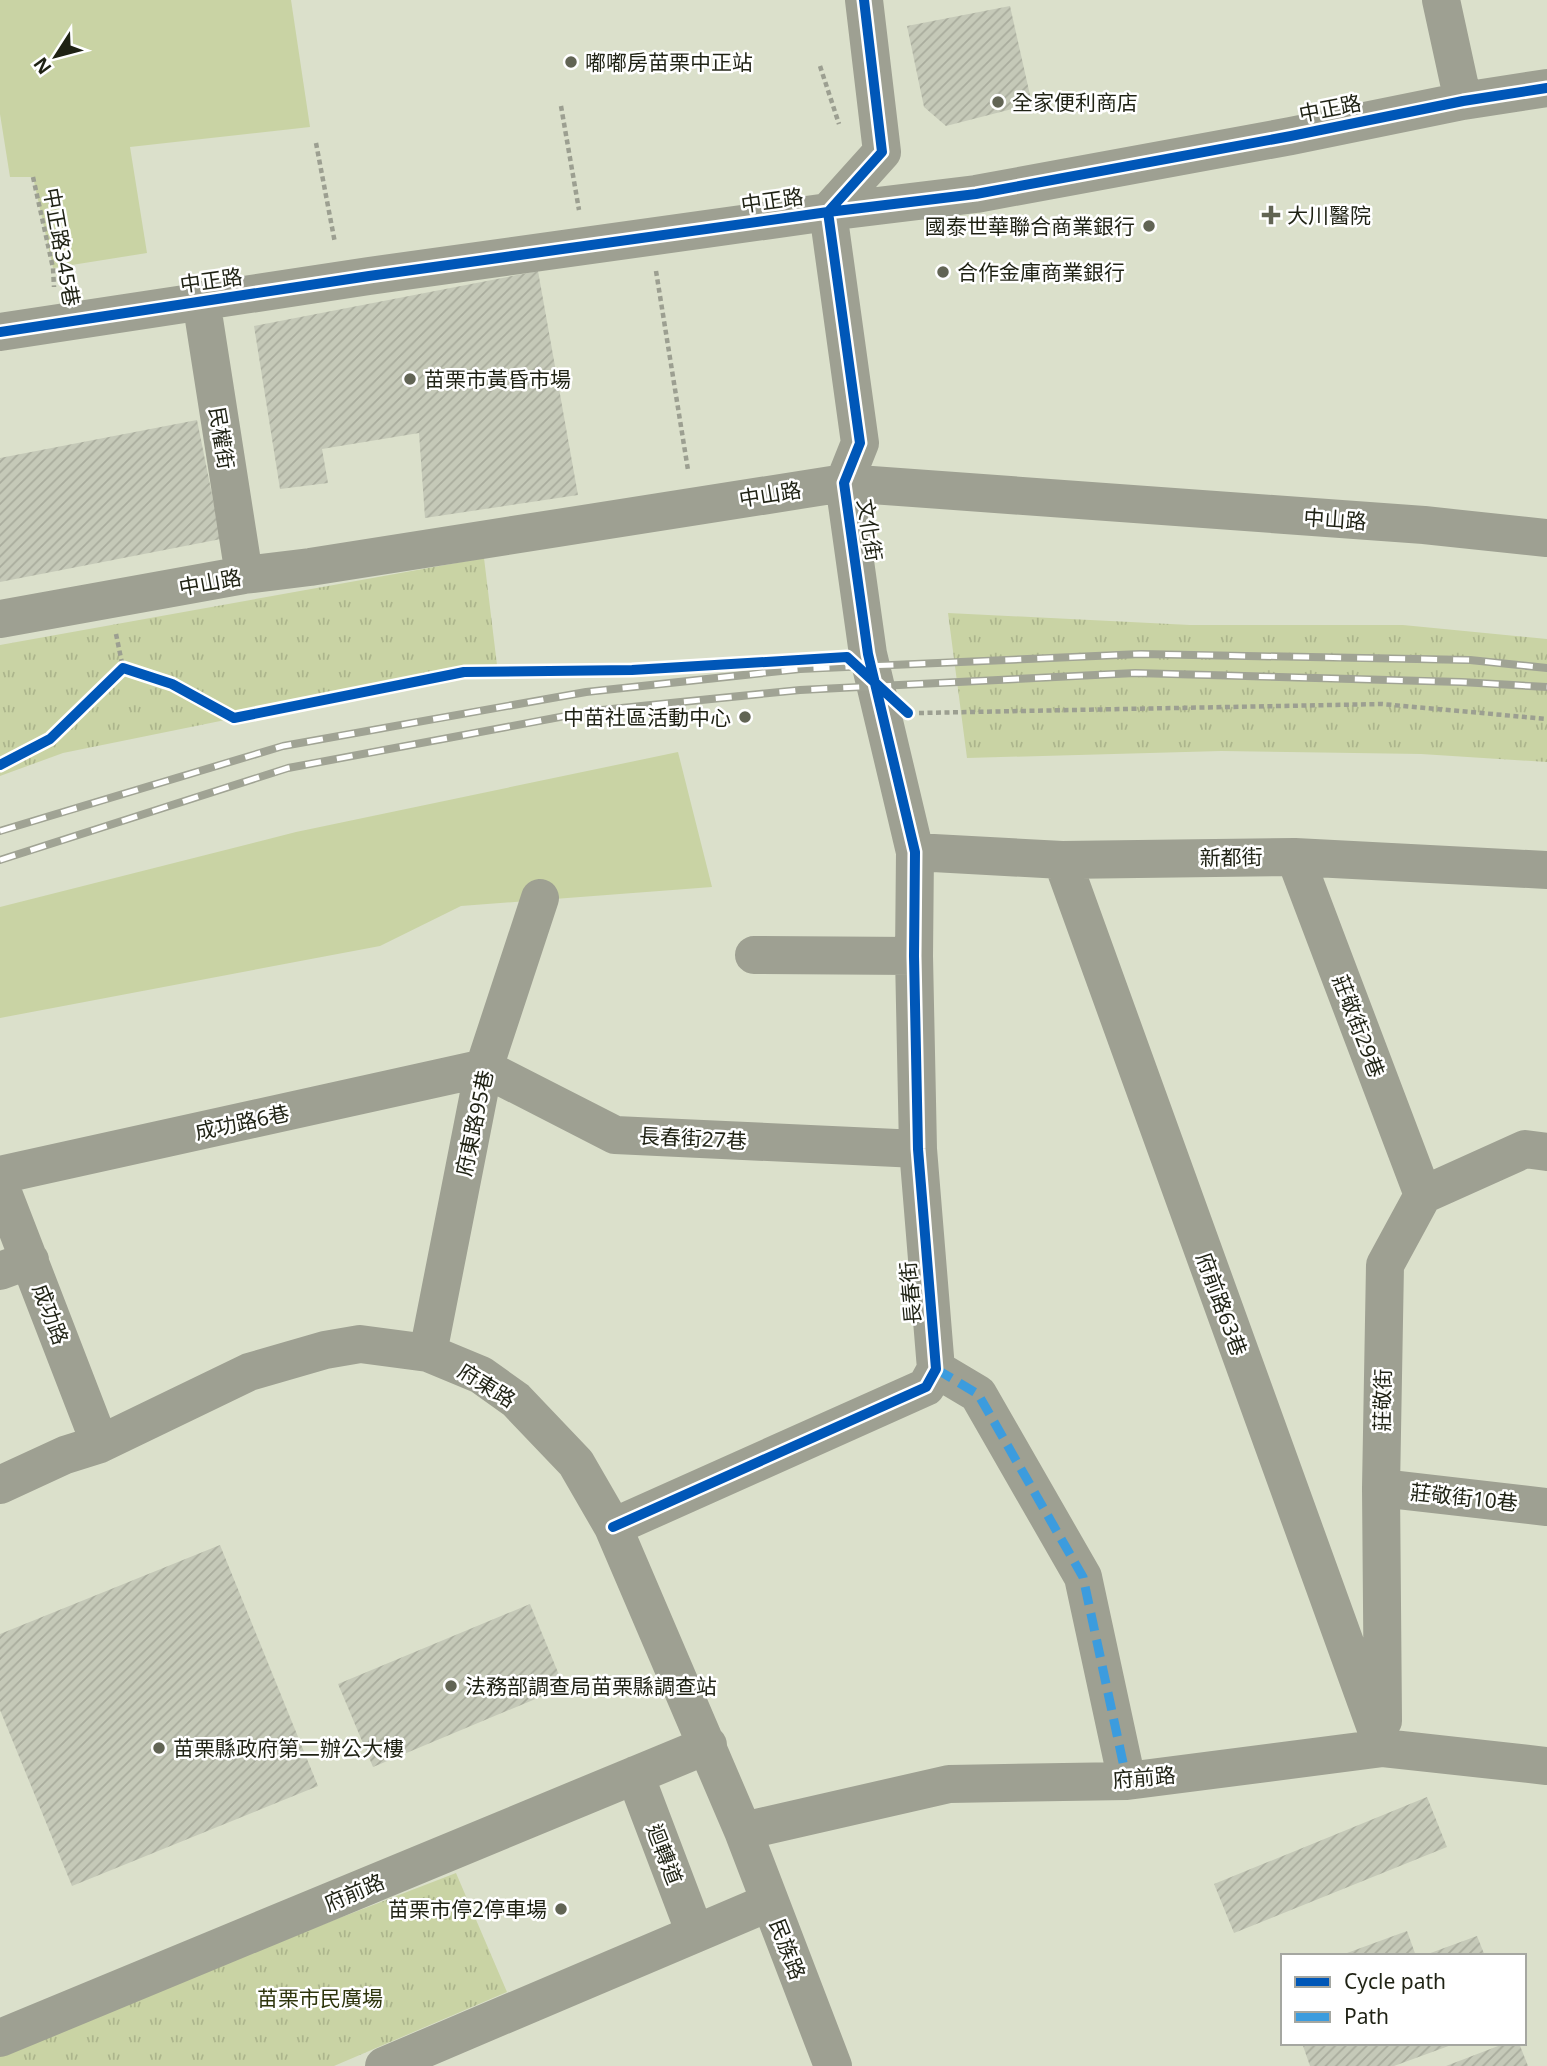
<svg xmlns="http://www.w3.org/2000/svg" width="1547" height="2066" viewBox="0 0 1547 2066" font-family="'Noto Sans','Noto Sans TC',sans-serif">
  <style>
    .green { fill: #c9d3a4 }
    .park { fill: url(#park-tufts) }
    .building { fill: url(#building-hatch) }
    .lines { fill: none; stroke-linecap: round; stroke-linejoin: round }
    .path { stroke: #9c9f91; stroke-width: 4.5; stroke-dasharray: 5 3.5; stroke-linecap: butt }
    .minor { stroke: #9ea092; stroke-width: 38 }
    .rail-casing { stroke: #a0a394; stroke-width: 8 }
    .rail { stroke: #fff; stroke-width: 5; stroke-dasharray: 16; stroke-linecap: butt }
    .quiet { stroke: #3c9cde; stroke-width: 9; stroke-dasharray: 18 9; stroke-linecap: butt }
    .cycleway-casing { stroke: #fff; stroke-width: 15 }
    .cycleway { stroke: #0057b8; stroke-width: 10 }
    .poi-dot { fill: #616454; stroke: #fff; stroke-width: 2.5 }
    .labels { text-anchor: middle; dominant-baseline: central; stroke-width: 5; stroke-linejoin: round; paint-order: stroke }
    .poi-label { font-size: 21px; fill: #1f2214; stroke: #fff; text-anchor: start }
    .street-label { font-size: 21px; fill: #1f2214; stroke: #fff }
    .park-label { font-size: 21px; fill: #2e350c; stroke: #fff }
  </style>
  <defs>
    <pattern id="park-tufts" width="24" height="20" patternUnits="userSpaceOnUse" patternTransform="scale(1.75)"><rect width="24" height="20" fill="#c9d3a4"/><path d="M3 7l-1-3M5 7V3M7 7l1-3M15 17l-1-3M17 17v-4M19 17l1-3" fill="none" stroke="#acb58c"/></pattern>
    <pattern id="building-hatch" width="6" height="6" patternUnits="userSpaceOnUse" patternTransform="scale(1.75)"><rect width="6" height="6" fill="#c5c9b8"/><path d="M-1 1l2-2M0 6l6-6M5 7l2-2" fill="none" stroke="#a9ac9d"/></pattern>
  </defs>
  <rect width="100%" height="100%" fill="#dbe0cb"/>
  <path class="green" d="M0,0H291L310,127L130,147L147,253L53,268L33,177H10L0,114Z
    M678,752L712,887L461,906L380,946L0,1018V907L296,832Z"/>
  <path class="park" d="M484,558L497,665L63,753L0,776V645Z
    M948,613L1190,625H1403L1547,639V762L1421,754L1221,751L967,758Z
    M456,1873L507,1992L334,2066H0V2049Z"/>
  <path class="building" d="M1010,6L1032,104L946,126L924,107L907,26Z
    M538,271L578,495L425,518L419,433L322,449L328,483L280,489L254,326Z
    M197,420L221,539L0,582V458Z
    M220,1545L318,1786L72,1886L0,1710V1634Z
    M530,1604L564,1687L373,1767L338,1684Z
    M1427,1797L1447,1847L1234,1933L1214,1884Z
    M1407,1931L1416,1956H1348L1347,1953Z
    M1477,1936L1485,1956H1425V1955Z
    M1302,2043H1454V2044L1394,2066H1310Z
    M1506,2043H1519L1528,2066H1446Z"/>
  <g class="lines">
    <path class="path" d="M820,66L839,124
      M561,106L579,210
      M316,143L335,243
      M33,177L53,268L54,287
      M656,271L688,470
      M116,634L123,668
      M919,713L1382,704L1547,719"/>
    <path class="minor" d="M1441,0L1463,101
      M201,300L244,575
      M0,332L369,276L828,212L976,194L1291,136L1463,101L1547,88
      M0,619L244,575L310,567L844,483L1424,525L1547,538
      M915,852L1062,860L1295,857L1547,870
      M1295,857L1423,1195
      M1062,860L1383,1748
      M754,955L914,956
      M484,1068L615,1135L918,1149
      M0,1175L484,1068
      M0,1185L100,1444
      M0,1271L30,1260
      M428,1353L484,1068L540,898
      M936,1369L978,1394L1083,1577L1127,1781
      M0,1485L65,1455L100,1444L249,1372L325,1350L360,1344L428,1353L481,1375L516,1400L576,1463L613,1527L743,1831L833,2066
      M1381,1488L1547,1507
      M613,1527L926,1387L936,1369L918,1149L914,956L915,852L868,654L844,483L860,443L828,212L882,152L864,0
      M1383,1721L1381,1488L1385,1265L1423,1195L1525,1149L1547,1152
      M635,1775L695,1933
      M743,1831L949,1784L1127,1781L1383,1748L1547,1766
      M0,2038L708,1745
      M384,2066L770,1902"/>
    <defs>
      <path id="rail" d="M0,831L283,746L586,692L800,669L1141,654L1470,660L1547,668
        M0,860L288,768L592,711L800,690L1135,673L1461,682L1547,687"/>
    </defs>
    <use href="#rail" class="rail-casing"/>
    <use href="#rail" class="rail"/>
    <path class="quiet" d="M936,1369L978,1394L1083,1577L1127,1781"/>
    <defs>
      <path id="cycleway" d="M0,332L369,276L828,212L976,194L1291,136L1463,101L1547,88
        M0,765L50,739L123,668L172,684L234,718L464,672L632,670L847,657L908,713
        M613,1527L926,1387L936,1369L918,1149L914,956L915,852L868,654L844,483L860,443L828,212L882,152L864,0"/>
    </defs>
    <use href="#cycleway" class="cycleway-casing"/>
    <use href="#cycleway" class="cycleway"/>
  </g>
  <g class="poi-dot">
    <circle cx="571" cy="62" r="7"/>
    <circle cx="998" cy="102" r="7"/>
    <path d="M1267.5 204.5h7v7h7v7h-7v7h-7v-7h-7v-7h7z"/>
    <circle cx="1149" cy="226" r="7"/>
    <circle cx="943" cy="272" r="7"/>
    <circle cx="410" cy="379" r="7"/>
    <circle cx="745" cy="717" r="7"/>
    <circle cx="451" cy="1686" r="7"/>
    <circle cx="159" cy="1748" r="7"/>
    <circle cx="561" cy="1909" r="7"/>
  </g>
  <g class="labels">
    <g class="poi-label">
      <text x="585" y="62">嘟嘟房苗栗中正站</text>
      <text x="1012" y="102">全家便利商店</text>
      <text x="1287" y="215">大川醫院</text>
      <text x="1135" y="226" text-anchor="end">國泰世華聯合商業銀行</text>
      <text x="957" y="272">合作金庫商業銀行</text>
      <text x="424" y="379">苗栗市黃昏市場</text>
      <text x="731" y="717" text-anchor="end">中苗社區活動中心</text>
      <text x="465" y="1686">法務部調查局苗栗縣調查站</text>
      <text x="173" y="1748">苗栗縣政府第二辦公大樓</text>
      <text x="547" y="1909" text-anchor="end">苗栗市停2停車場</text>
    </g>
    <g class="street-label">
      <text transform="translate(1330 108) rotate(-11)">中正路</text>
      <text transform="translate(772 200) rotate(-8)">中正路</text>
      <text transform="translate(62 247) rotate(80)">中正路345巷</text>
      <text transform="translate(211 280) rotate(-8)">中正路</text>
      <text transform="translate(222 438) rotate(81)">民權街</text>
      <text transform="translate(770 494) rotate(-9)">中山路</text>
      <text transform="translate(1335 519) rotate(4)">中山路</text>
      <text transform="translate(870 530) rotate(81)">文化街</text>
      <text transform="translate(210 582) rotate(-10)">中山路</text>
      <text transform="translate(1231 857) rotate(-1)">新都街</text>
      <text transform="translate(1359 1026) rotate(69)">莊敬街29巷</text>
      <text transform="translate(242 1122) rotate(-12)">成功路6巷</text>
      <text transform="translate(474 1123) rotate(-78)">府東路95巷</text>
      <text transform="translate(693 1138) rotate(3)">長春街27巷</text>
      <text transform="translate(910 1293) rotate(-95)">長春街</text>
      <text transform="translate(1222 1304) rotate(70)">府前路63巷</text>
      <text transform="translate(51 1314) rotate(69)">成功路</text>
      <text transform="translate(487 1385) rotate(32)">府東路</text>
      <text transform="translate(1382 1400) rotate(-89)">莊敬街</text>
      <text transform="translate(1464 1497) rotate(6)">莊敬街10巷</text>
      <text transform="translate(1144 1777) rotate(-5)">府前路</text>
      <text transform="translate(665 1854) rotate(69)">迴轉道</text>
      <text transform="translate(354 1892) rotate(-23)">府前路</text>
      <text transform="translate(788 1949) rotate(69)">民族路</text>
    </g>
    <g class="park-label">
      <text x="320" y="1998">苗栗市民廣場</text>
    </g>
  </g>
  <rect x="1281" y="1954" width="245" height="91" fill="#ffffff" stroke="#a5a7a1" stroke-width="2"/>
  <rect x="1295" y="1977" width="35" height="10" fill="#0057b8" stroke="#a5a7a1" stroke-width="2"/>
  <text x="1344" y="1989" font-size="21" fill="#1f2214">Cycle path</text>
  <rect x="1295" y="2012" width="35" height="10" fill="#3c9cde" stroke="#a5a7a1" stroke-width="2"/>
  <text x="1344" y="2024" font-size="21" fill="#1f2214">Path</text>
  <g transform="translate(56 56) rotate(234)" stroke="#ffffff" stroke-width="5" paint-order="stroke">
  <path d="M0-5L12 26L0 18L-12 26Z" fill="#1f2214"/>
  <text y="-10" font-size="19" font-weight="bold" text-anchor="middle" fill="#1f2214">N</text>
  </g>
</svg>
